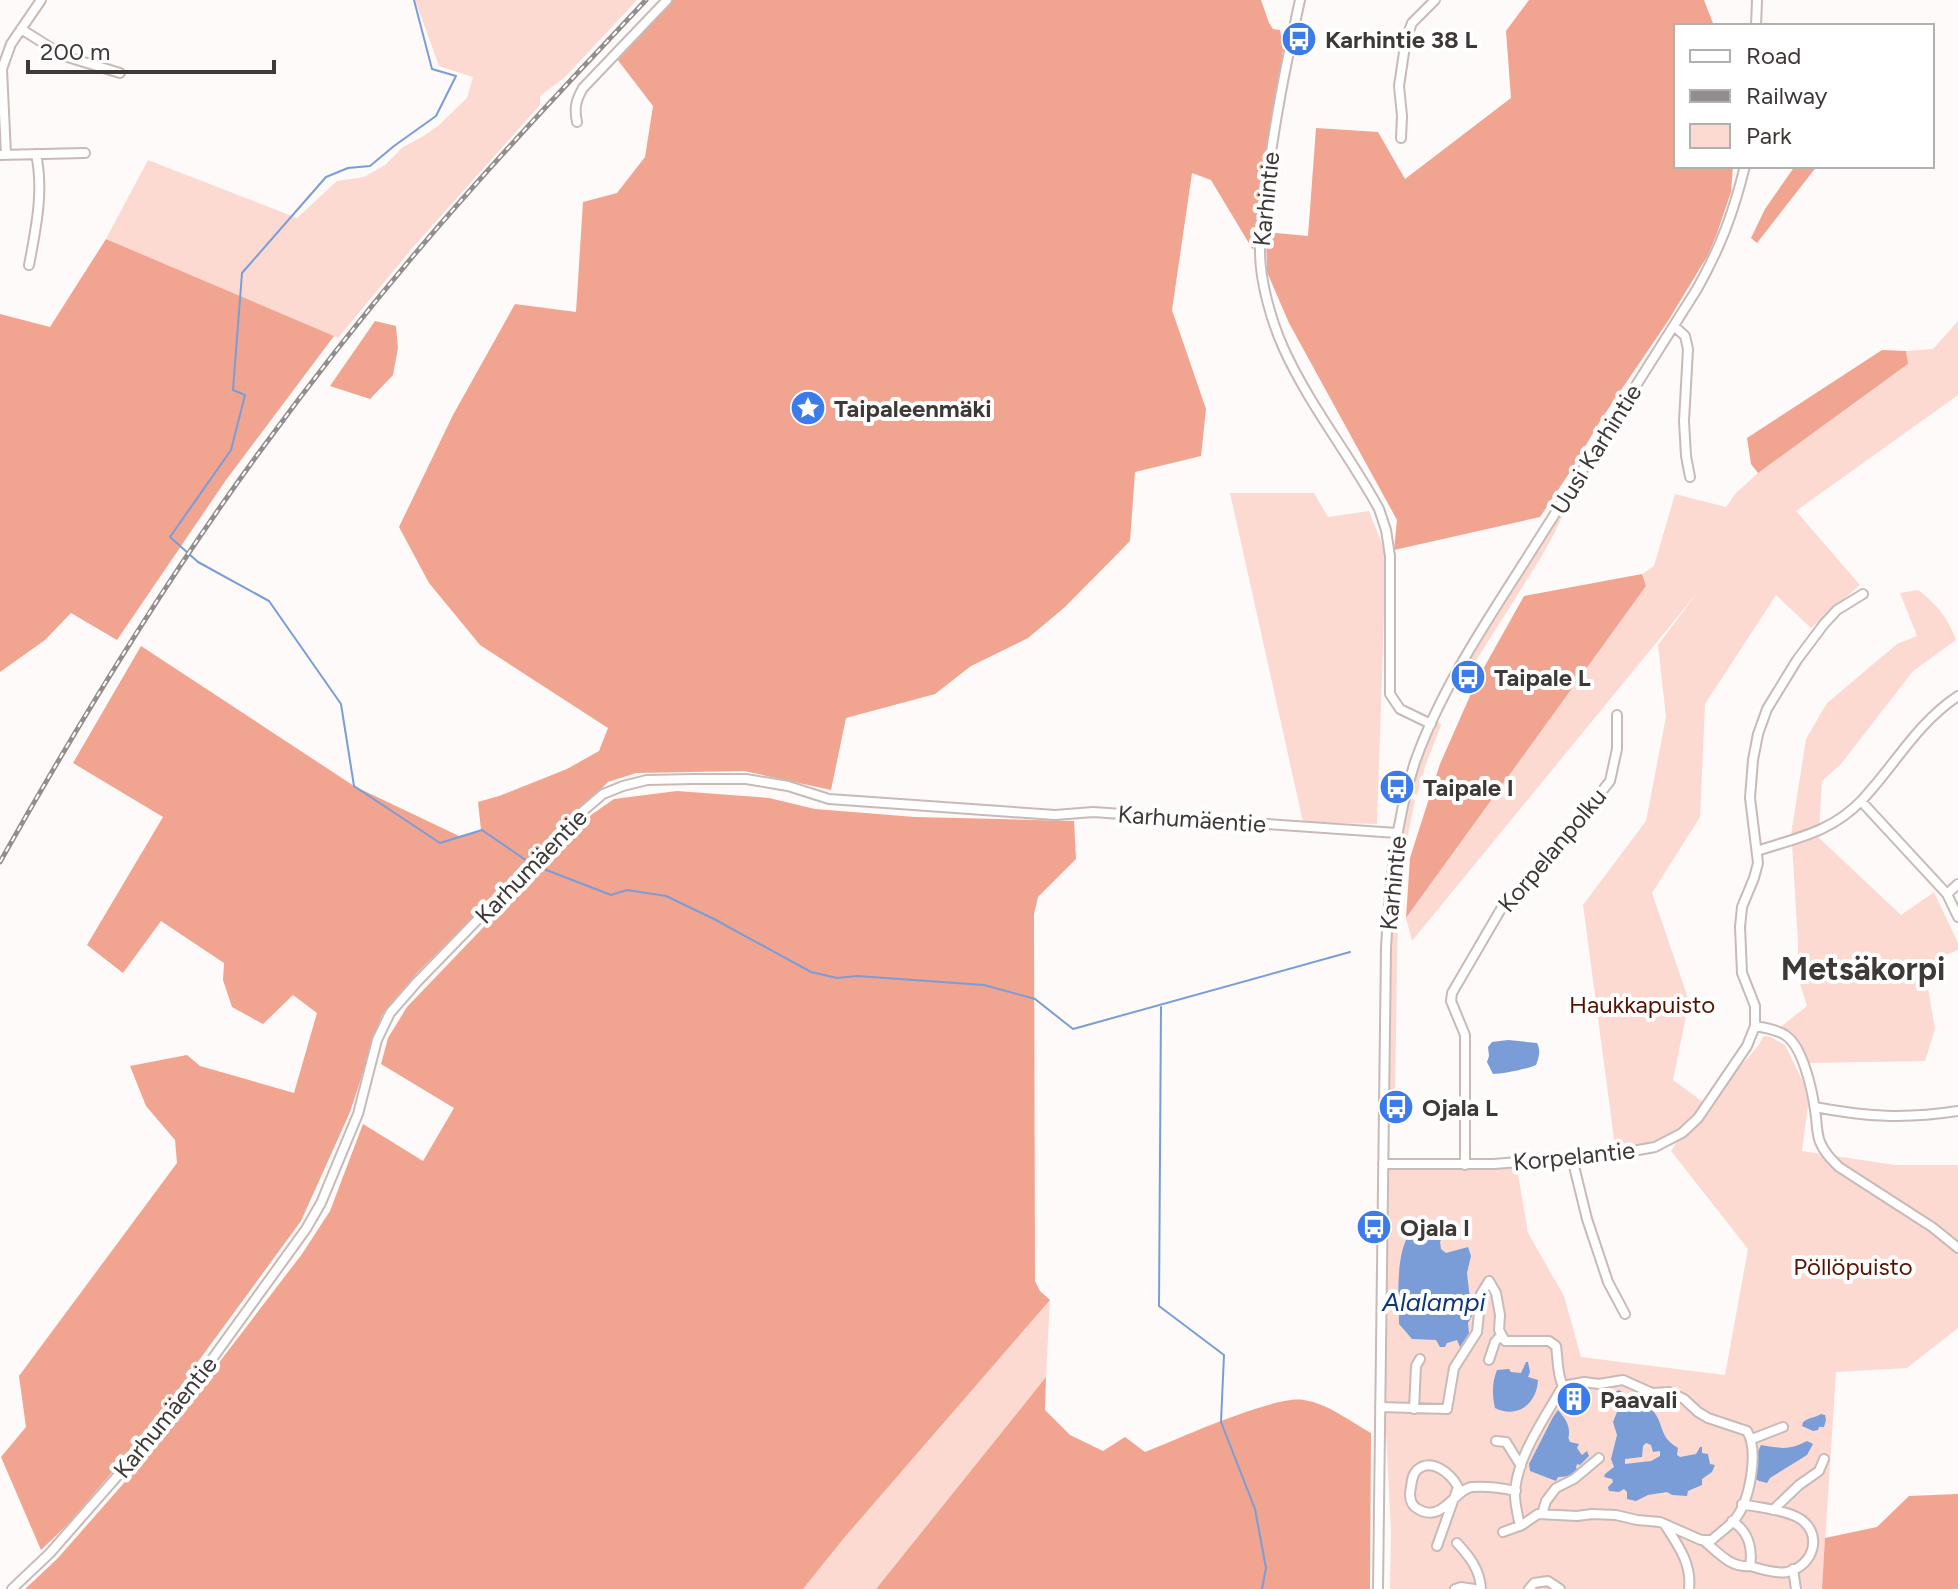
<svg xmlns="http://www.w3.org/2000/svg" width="1958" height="1589" viewBox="0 0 1958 1589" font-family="Figtree,sans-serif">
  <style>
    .green { fill: #fddad1 }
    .forest { fill: #f1a490 }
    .water { fill: #7a9dd8; fill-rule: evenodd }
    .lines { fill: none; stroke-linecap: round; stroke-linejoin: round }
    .stream { stroke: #7a9dd8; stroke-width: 2 }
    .minor-casing { stroke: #c8bab6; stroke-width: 12 }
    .minor { stroke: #fff; stroke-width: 8 }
    .rail-casing { stroke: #928e8d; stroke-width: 5 }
    .rail { stroke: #fff; stroke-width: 2; stroke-dasharray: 6; stroke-linecap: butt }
    .labels { text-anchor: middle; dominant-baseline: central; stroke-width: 8; stroke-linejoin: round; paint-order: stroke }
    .poi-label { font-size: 24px; font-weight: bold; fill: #3e3937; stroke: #fff; text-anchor: start }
    .street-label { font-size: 24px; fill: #3e3937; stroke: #fff }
    .park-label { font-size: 24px; fill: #551302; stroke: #fff }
    .water-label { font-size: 26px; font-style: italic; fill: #0e367b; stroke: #fff }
    .district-label { font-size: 32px; font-weight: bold; fill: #3e3937; stroke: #fff }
  </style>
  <rect width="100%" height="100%" fill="#fdfaf9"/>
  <path class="green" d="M415,0H637L565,77L540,96V105L414,246L338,338L106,239L148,160L297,218L337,181L364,177L385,165L403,147L422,137L438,126L467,98L473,77L439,66Z
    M1958,321V395L1796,511L1860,585L1811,628L1776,595L1705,704L1700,817L1652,893L1689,1001L1673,1080L1707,1105L1758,1046L1764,1036L1771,1037L1785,1045L1804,1084L1808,1105L1802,1151L1895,1165H1958V1328L1907,1368L1836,1372L1822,1589H1390L1391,1532L1380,1313L1381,1166L1516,1162L1528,1233L1564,1296L1581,1357L1725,1375L1748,1249L1671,1151L1681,1135L1655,1147L1616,1154L1583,905L1646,821L1666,717L1658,645L1697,593L1412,941L1406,918L1646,586L1642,574L1654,566L1675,494L1726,507L1736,493L1758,473L1907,365L1906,351L1933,349Z
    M1230,493H1314L1328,517L1369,511L1386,554L1377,824L1303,822Z
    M1570,499L1555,532L1540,559L1470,670L1467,669L1472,654Z
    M1918,590C1937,604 1948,618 1956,640L1913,671L1841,764L1822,781L1819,832L1791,835L1806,739L1827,703L1897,644L1917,636L1900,593Z
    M1436,722H1439L1441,725L1426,764L1417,795L1410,792Z
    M1409,798L1415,800L1405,849L1398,906L1395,1100L1393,1101H1391L1388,1079C1389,985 1388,891 1409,798Z
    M1817,836L1901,915L1934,892L1958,943V950L1924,964L1935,1029L1925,1061L1807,1063L1778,1029L1807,1006L1798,977V943L1792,844Z
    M1050,1300L1046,1377L876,1589H803L844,1538Z"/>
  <path class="forest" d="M668,0H1261L1269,23L1273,29L1280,30L1283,50L1253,250L1211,180L1192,173L1172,310L1206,409L1201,456L1135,472L1130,541L1065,607L1028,638L971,666L935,694L846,718L831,790L744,771L636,773L608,782L417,973L382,1015L350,1112L301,1221L197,1363L172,1402L68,1524L41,1550L1,1457L26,1427L19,1376L177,1163L175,1140L146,1106L130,1066L187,1055L200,1066L294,1093L317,1013L293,995L263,1024L232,1007L223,980L224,963L161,921L123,973L87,945L163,817L73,763L141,646L354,786L459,836L481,830L478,802L499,796L567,769L599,751L608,728L480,645L429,583L399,527L453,415L515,304L576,312L583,202L617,193L645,157L653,106L617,59Z
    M1529,0H1704L1714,26H1676V166H1733L1731,192L1716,236L1708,255L1668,321L1602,418L1570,472L1540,517L1394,550L1397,520L1289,323L1267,272L1266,232L1308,236L1316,128L1378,132L1405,179L1511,98L1506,31Z
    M1795,166H1817L1757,243L1751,238L1765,209Z
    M106,239L334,336L226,480L117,640L71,613L45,640L0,672V314L50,327Z
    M375,321L396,326L398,348L393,375L370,399L330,386Z
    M1882,350L1906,351L1908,364L1758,473L1751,464L1747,438Z
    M1642,574L1646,586L1406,918L1410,858L1440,764L1477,680L1524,596Z
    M677,791L769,798L815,809L915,817L1074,821L1076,859L1038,897L1034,914L1035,1281L1040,1291L1050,1300L844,1538L803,1589H25L57,1559L146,1458L302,1254L330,1211L363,1124L423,1161L454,1108L381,1064L388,1038L407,1007L591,815L614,799Z
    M1046,1377L1045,1410L1070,1435L1103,1451L1125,1437L1145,1452C1178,1439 1274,1395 1304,1400C1329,1404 1349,1421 1371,1433L1370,1589H876Z
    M1958,1494V1589H1822L1825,1538L1877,1527L1909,1496Z"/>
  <path class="water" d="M1508,1040L1537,1043C1541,1051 1539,1057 1536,1065C1527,1069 1503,1074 1493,1074L1487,1062L1489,1056L1488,1047L1492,1042Z
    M1445,1222L1459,1235H1447L1442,1237L1440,1242L1441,1249L1446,1253L1468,1247L1471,1256L1467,1273L1470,1299L1473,1302V1314L1468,1323L1469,1333L1460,1347L1457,1340L1447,1343L1445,1347H1440L1436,1340L1412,1339L1399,1324C1399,1301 1393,1237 1419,1226C1426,1223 1437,1224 1445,1222Z
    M1526,1362H1528L1530,1372L1528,1377L1538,1380C1537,1404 1517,1419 1495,1408C1492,1395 1492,1382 1497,1370L1509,1369L1511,1372L1521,1373Z
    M1619,1390C1630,1398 1644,1400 1653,1411C1665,1425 1658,1436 1678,1448L1677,1455L1680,1457L1696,1454L1700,1447H1702V1453L1708,1454L1710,1464L1715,1465L1712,1472L1702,1479V1485L1688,1491L1687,1496L1672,1495L1667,1492L1648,1495L1636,1501L1627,1499V1492L1624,1489L1619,1492L1609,1491L1608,1487L1613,1482L1612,1479L1604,1477L1605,1474L1614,1467L1611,1459L1617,1435L1613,1422L1617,1412L1614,1402L1615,1392ZM1646,1443L1651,1445L1653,1452L1660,1451V1456L1651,1461L1625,1464V1459L1642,1457L1643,1446Z
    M1558,1410C1564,1417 1569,1423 1569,1432C1569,1441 1567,1434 1570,1442L1579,1444L1577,1448L1582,1455L1587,1451L1589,1456L1580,1465L1577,1464L1576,1468L1578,1470L1573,1476L1558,1477L1556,1481L1530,1471L1529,1464L1553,1417Z
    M1821,1414L1825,1415L1826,1420L1824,1427H1819L1818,1430L1813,1431L1802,1426L1803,1422C1809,1417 1815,1418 1821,1414Z
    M1807,1441L1813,1444L1807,1455L1770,1478L1767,1483L1759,1481L1756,1479C1756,1468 1755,1455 1761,1445C1780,1448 1788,1451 1807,1441Z"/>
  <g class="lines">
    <path class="stream" d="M414,0L432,69L456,76L436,116L394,146L370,166L348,168L326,177L242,273L233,390L245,395L231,450L170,537L198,562L269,601L341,704L354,786L440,843L482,830L530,863
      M536,866L611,895L627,890L666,896L714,919L811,972L837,978L857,976L984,985L1035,999L1073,1029L1350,952
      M1161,1007L1159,1306L1224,1355L1221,1422L1255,1509L1266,1568L1262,1589"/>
    <defs>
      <path id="minor" d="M1300,0C1286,64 1273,127 1266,192C1263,211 1259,233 1260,252C1260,281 1271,320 1283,347C1309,405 1349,454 1379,509L1386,530L1390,556V694L1400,709L1431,724
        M1756,26L1757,0
        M21,29L64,56L120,73
        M577,122C574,108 576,100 583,88L667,0
        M1401,138L1402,116L1399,86L1406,39L1412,23L1435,0
        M0,155L85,153
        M6,155L2,69L11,44L41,0
        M29,265C36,228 44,191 36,154
        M1674,326L1685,336L1688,349L1684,421L1686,456L1690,477
        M1861,801L1947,894L1958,917
        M1757,851C1796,838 1832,832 1862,800C1895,765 1917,723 1958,696
        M1947,894L1958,884
        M1755,1026C1765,1028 1776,1029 1785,1035C1803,1046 1812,1090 1815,1110C1817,1120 1816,1132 1820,1142C1824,1152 1831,1159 1839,1167L1932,1227L1958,1248
        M1815,1107C1866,1117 1906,1119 1958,1111
        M1572,1158L1587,1219L1608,1282L1625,1314
        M1383,1164H1494L1616,1154L1655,1147L1682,1133L1698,1118L1747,1046L1755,1026V1006L1742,973L1740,927L1742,907L1754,878L1758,863L1750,798L1753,760L1758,734L1767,709L1797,660L1824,624L1837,610L1863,594
        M1465,1165V1035L1451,1001L1452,993L1508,897L1531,881L1610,781L1617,749V715
        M1489,1360L1495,1342L1501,1335
        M1380,1407L1447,1409L1454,1368L1477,1332L1481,1294L1489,1281L1496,1293L1500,1315L1499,1330L1505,1341H1549L1556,1346C1558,1359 1557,1375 1563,1386L1584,1382L1599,1384L1623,1380L1652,1393L1669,1392L1684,1399L1698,1412L1708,1418L1747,1431C1759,1451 1750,1499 1736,1518C1730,1526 1719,1533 1712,1540H1701L1660,1522L1637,1520L1616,1515L1592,1514L1577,1516L1538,1514L1522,1525L1503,1532
        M1414,1409L1416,1366L1420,1359
        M1752,1439L1783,1427
        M1496,1441L1506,1442L1521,1466
        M1773,1510L1799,1485L1819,1471L1824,1459
        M1542,1514L1546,1501L1556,1488L1574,1479L1599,1458
        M1732,1521C1748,1531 1753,1548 1750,1566C1761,1569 1776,1574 1787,1572C1815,1566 1824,1531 1797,1517C1781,1509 1760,1508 1742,1504
        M1665,1525C1678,1545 1692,1564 1689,1589
        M1520,1526C1518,1516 1515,1505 1515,1495C1515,1459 1546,1416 1563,1386
        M1703,1540C1719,1553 1730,1568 1750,1566
        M1457,1543C1470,1557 1480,1570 1481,1589
        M1437,1546L1458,1487C1451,1474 1432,1457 1417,1470C1412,1475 1412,1480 1411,1487C1409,1496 1410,1505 1418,1509C1442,1524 1455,1489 1472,1487C1486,1486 1502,1488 1516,1491
        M1793,1569L1796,1589
        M12,1589L50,1553L176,1409L306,1229L321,1203L358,1114L377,1040L390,1013L417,982L583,811L603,794L623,786L647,780L693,779H746L788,786L829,799L1055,815L1093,812L1397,833
        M1378,1589L1386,947C1390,885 1395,822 1415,762C1442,686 1489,618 1532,550C1587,463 1642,376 1697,289C1721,246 1733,214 1745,166
        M1455,1589L1461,1587L1474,1589
        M1529,1589L1534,1583L1548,1581L1560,1589"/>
    </defs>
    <use href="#minor" class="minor-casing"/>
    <use href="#minor" class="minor"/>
    <defs>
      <path id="rail" d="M0,862C79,722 163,584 258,454C323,365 392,278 466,195C524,129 585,65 646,0"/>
    </defs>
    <use href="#rail" class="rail-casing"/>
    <use href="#rail" class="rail"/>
  </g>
  <defs>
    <symbol id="bus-disc" viewBox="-11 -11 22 22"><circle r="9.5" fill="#3c7bea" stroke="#fff"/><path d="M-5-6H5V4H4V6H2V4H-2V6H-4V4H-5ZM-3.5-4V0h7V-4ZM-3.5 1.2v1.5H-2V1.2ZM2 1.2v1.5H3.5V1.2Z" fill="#fff"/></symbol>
    <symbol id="sight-disc" viewBox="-11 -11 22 22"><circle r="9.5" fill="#3c7bea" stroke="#fff"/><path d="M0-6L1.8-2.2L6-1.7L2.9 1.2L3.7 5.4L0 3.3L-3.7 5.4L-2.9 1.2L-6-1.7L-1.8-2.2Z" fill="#fff"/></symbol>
    <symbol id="building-disc" viewBox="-11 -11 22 22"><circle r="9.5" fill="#3c7bea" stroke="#fff"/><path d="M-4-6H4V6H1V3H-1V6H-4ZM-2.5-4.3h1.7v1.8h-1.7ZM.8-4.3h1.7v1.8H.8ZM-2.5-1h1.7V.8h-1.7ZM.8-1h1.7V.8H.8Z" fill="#fff"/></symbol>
  </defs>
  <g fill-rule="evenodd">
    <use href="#bus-disc" x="1279" y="19" width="40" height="40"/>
    <use href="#sight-disc" x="788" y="388" width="40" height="40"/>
    <use href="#bus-disc" x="1448" y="657" width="40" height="40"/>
    <use href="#bus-disc" x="1377" y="767" width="40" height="40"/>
    <use href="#bus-disc" x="1376" y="1087" width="40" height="40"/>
    <use href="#bus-disc" x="1354" y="1207" width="40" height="40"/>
    <use href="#building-disc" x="1554" y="1379" width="40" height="40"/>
  </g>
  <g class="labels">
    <g class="poi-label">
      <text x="1325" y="39">Karhintie 38 L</text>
      <text x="834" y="408">Taipaleenmäki</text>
      <text x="1494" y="677">Taipale L</text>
      <text x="1423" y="787">Taipale I</text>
      <text x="1422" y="1107">Ojala L</text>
      <text x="1400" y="1227">Ojala I</text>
      <text x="1600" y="1399">Paavali</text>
    </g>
    <g class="street-label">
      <text transform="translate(1266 199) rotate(-84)">Karhintie</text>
      <text transform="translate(1596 449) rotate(-58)">Uusi Karhintie</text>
      <text transform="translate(1192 819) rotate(4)">Karhumäentie</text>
      <text transform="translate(1552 850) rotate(-50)">Korpelanpolku</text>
      <text transform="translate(531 866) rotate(-46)">Karhumäentie</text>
      <text transform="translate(1393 883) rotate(-84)">Karhintie</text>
      <text transform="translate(1574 1156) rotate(-6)">Korpelantie</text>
      <text transform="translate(165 1417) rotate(-51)">Karhumäentie</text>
    </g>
    <g class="park-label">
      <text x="1642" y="1004">Haukkapuisto</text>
      <text x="1853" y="1266">Pöllöpuisto</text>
    </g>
    <g class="water-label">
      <text x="1434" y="1302">Alalampi</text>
    </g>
    <g class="district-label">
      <text x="1863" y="969">Metsäkorpi</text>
    </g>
  </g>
  <rect x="1674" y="24" width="260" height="144" fill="#ffffff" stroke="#b2b0af" stroke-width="2"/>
  <rect x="1690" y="50" width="40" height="12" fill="#ffffff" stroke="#b2b0af" stroke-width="2"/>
  <text x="1746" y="64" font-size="24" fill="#3e3937">Road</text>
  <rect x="1690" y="90" width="40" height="12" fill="#928e8d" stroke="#b2b0af" stroke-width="2"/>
  <text x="1746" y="104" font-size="24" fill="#3e3937">Railway</text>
  <rect x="1690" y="124" width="40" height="24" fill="#fddad1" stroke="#b2b0af" stroke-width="2"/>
  <text x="1746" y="144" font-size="24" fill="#3e3937">Park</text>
  <path d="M28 60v12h246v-12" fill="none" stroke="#3e3937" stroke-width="4"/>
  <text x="40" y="60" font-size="24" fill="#3e3937" stroke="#ffffff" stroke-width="6" paint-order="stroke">200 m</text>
</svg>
